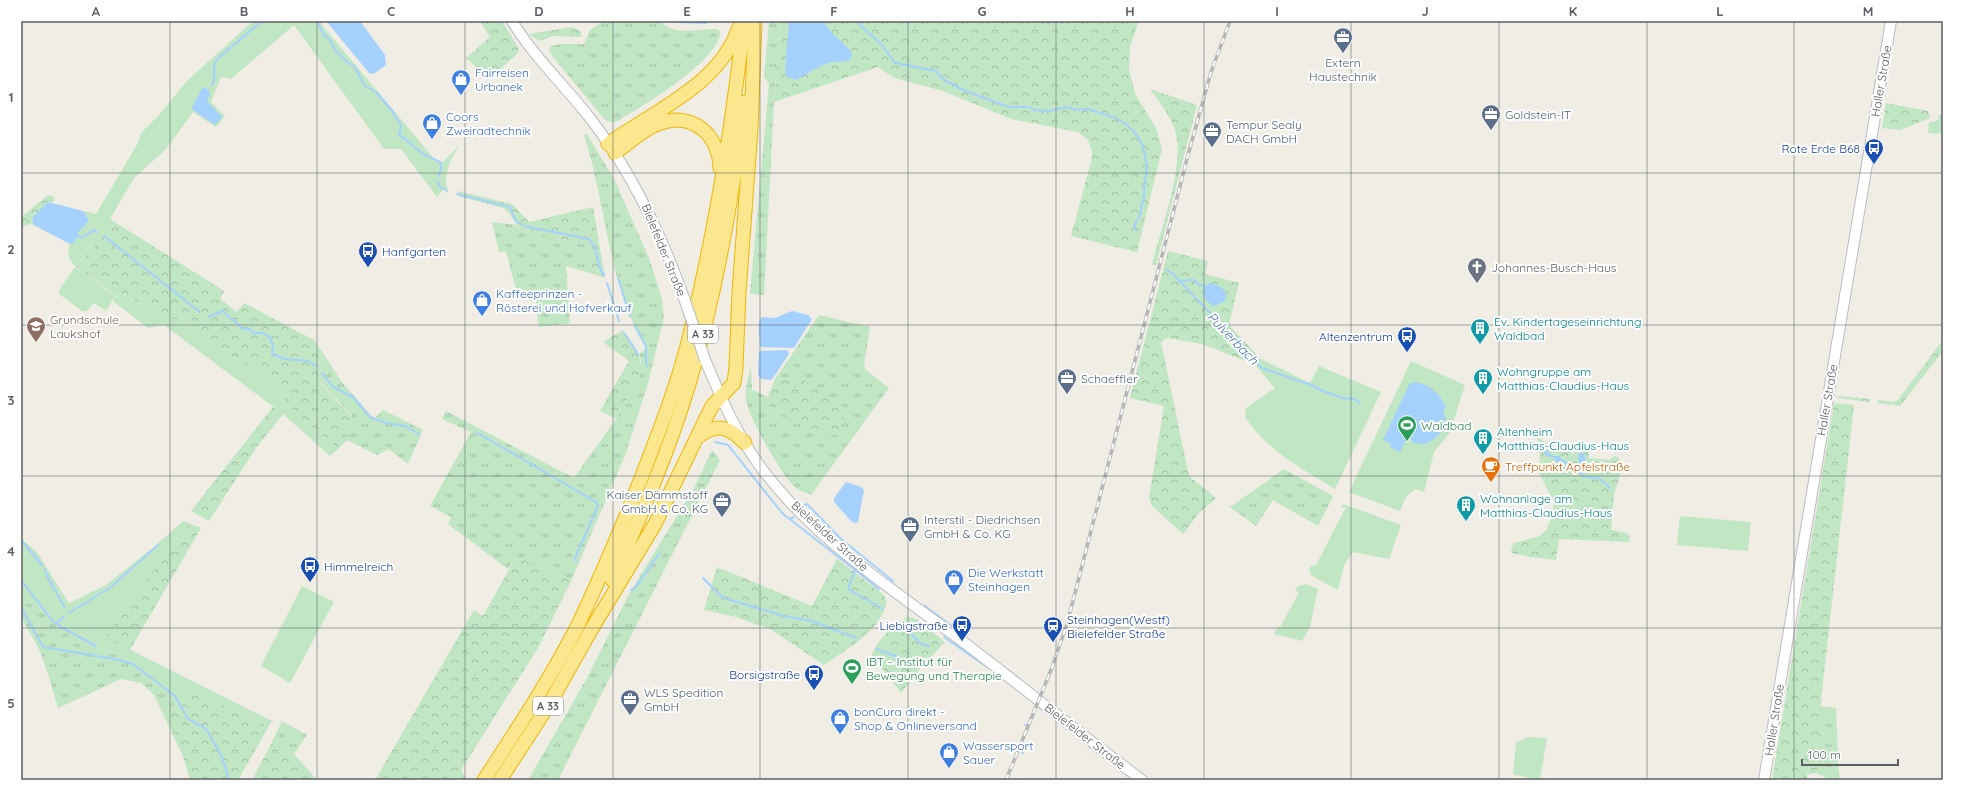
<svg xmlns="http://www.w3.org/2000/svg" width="1964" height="801" viewBox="0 0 1964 801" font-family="Quicksand,sans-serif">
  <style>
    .grass { fill: url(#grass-tufts) }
    .forest { fill: url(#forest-crowns) }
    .green { fill: #c1e6c4 }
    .water { fill: #a5d1fe }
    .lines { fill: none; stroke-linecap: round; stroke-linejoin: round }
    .stream { stroke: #a5d1fe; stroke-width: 2 }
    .secondary-casing { stroke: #babcc2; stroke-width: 12 }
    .highway-casing { stroke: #f0b603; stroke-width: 15 }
    .secondary { stroke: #fff; stroke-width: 10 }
    .highway { stroke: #fce78e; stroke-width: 13 }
    .rail-casing { stroke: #b5b6b6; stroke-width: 3.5 }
    .rail { stroke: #fff; stroke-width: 2; stroke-dasharray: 6; stroke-linecap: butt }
    .secondary-bridge-casing { stroke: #babcc2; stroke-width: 12; stroke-linecap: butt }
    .secondary-bridge { stroke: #fff; stroke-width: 10 }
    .grid { fill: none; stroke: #5c5f65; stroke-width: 1; stroke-opacity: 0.55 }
    .labels { text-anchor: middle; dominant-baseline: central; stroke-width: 4; stroke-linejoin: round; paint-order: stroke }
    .shield { fill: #fff; stroke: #8d8f93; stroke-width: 1 }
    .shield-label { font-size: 11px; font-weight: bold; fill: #5c5f65 }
    .service-label { font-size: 12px; fill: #4e5e75; stroke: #fff; text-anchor: start }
    .shop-label { font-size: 12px; fill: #366cbe; stroke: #fff; text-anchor: start }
    .street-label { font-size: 12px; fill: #5c5f65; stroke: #fff }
    .transit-label { font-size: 12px; fill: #164399; stroke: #fff; text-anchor: end }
    .worship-label { font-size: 12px; fill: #5b616d; stroke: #fff; text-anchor: start }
    .education-label { font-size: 12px; fill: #785e54; stroke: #fff; text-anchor: start }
    .culture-label { font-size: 12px; fill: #0d838f; stroke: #fff; text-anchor: start }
    .leisure-label { font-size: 12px; fill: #27864d; stroke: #fff; text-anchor: start }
    .food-label { font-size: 12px; fill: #c56008; stroke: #fff; text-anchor: start }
    .water-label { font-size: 13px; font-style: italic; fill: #4475b9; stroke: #fff }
    .neatline { fill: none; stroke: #5c5f65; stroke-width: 1.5 }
    .grid-label { font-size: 13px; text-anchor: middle; font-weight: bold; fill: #5c5f65 }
  </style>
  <defs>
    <pattern id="grass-tufts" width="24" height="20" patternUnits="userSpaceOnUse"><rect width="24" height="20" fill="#c1e6c4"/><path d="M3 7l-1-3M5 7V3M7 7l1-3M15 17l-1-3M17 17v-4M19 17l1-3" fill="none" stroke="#a0bea3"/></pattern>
    <pattern id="forest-crowns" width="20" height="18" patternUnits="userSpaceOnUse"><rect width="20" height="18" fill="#c1e6c4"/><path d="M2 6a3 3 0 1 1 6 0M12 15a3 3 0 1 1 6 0" fill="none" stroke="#a0bea3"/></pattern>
  </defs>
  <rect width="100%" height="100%" fill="#efede4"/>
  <path class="grass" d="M604,21H661C671,37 701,28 717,29L720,31C724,58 636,111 614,123L605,120L553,57L549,50L551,46L562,44H584L590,30Z
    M769,21H781L774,102L764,295L750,294L769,84L764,77Z
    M587,134L614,179L649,258L662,299L664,318L648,383L626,453L571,581L516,557L508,569L448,524L451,517L430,506L471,432L442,419L446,411L574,478L616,419L640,376L641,360L639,354L646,348C607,283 607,206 584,135Z
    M492,222L516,225L520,230L588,245L593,274L566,266L570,323L539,327L535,299L517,294L506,251L499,252Z
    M819,315L870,327L864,365L866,370L889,388L811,495C806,492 799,491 795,487C781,474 749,418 746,400C744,390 749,377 751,366L752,390L768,397L788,417L805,381L775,379Z
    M323,353L341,381L374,419L383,410L423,430L408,464L389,449L377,455L347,440L352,415L320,382Z
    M712,450L720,460L558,780H528L587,678L629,594L694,488Z
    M1284,469L1333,496L1318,526L1273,500L1256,526L1230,507Z
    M21,579L55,624L97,648L129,660L175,697L178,702L163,714L154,695L141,683L121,679L58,708L49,677L40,651L21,617Z
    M1820,706L1836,708L1839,780H1830L1817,773Z
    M282,721L307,735L294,754L270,746Z"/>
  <path class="forest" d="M480,21H502L519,49L517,54L490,78L466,58L490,37Z
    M781,21H1139L1130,47L1129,69L1135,94L1156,128L1162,149L1137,252L1071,236L1092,158V151L1088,140L1078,132L1011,119L943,91L894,78L878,67L774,102Z
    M572,27L581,31V37L553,36L539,41L529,34Z
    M1150,89L1197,105L1156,265L1152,264C1161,230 1184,167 1176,134C1172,117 1160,103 1150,89Z
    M1886,103L1928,111L1930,118L1900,130L1882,128Z
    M458,191L512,204L529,222L593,207L605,278L593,274L588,245L520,230L509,213L503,208L458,196Z
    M48,195L54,197V202H48L32,219L34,225L70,244L31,224L21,227V217Z
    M110,219L224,291L220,299L237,312L244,303L314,340L323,353L320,383L352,416L347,440L338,449L294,412L274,383L252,368L193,333L182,319H170L119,292L116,296L76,267L102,237Z
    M1168,251L1208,261L1205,274L1239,283L1229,325L1261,359L1255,365L1203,344L1167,338L1161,342L1189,476L1216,498L1199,513L1183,534L1152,506L1149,498L1164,406L1130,398Z
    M623,330C633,344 645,358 640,376L616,419L600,411L629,361L603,342Z
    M1943,340V351L1900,406L1878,403L1877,400L1893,402L1898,400Z
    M775,379L805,381L841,405L845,413L837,432L830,437L788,417L768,397Z
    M1836,396L1871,399L1869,402L1839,398Z
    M1834,403L1854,405L1821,700L1817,773L1807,774V780H1772Z
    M273,407L283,414L256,448L209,521L191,511Z
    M1537,437L1555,448L1569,450L1573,455L1575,446L1582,440L1588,446L1589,458L1609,460L1615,456L1619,458L1622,469L1614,495L1611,530L1627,533L1630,536L1629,542L1559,539L1556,560L1530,557L1512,553L1511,549L1514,543L1540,536L1547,529L1552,515L1554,502L1539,473L1540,452Z
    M188,523L201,528L130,650L104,637Z
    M516,557L571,581L538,648L461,770L467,780H375L474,610L483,616Z
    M837,559L883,594L887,601C881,631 847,649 824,665L770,629L736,617L704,610L717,567L812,606Z
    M908,617L918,620L945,642L919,670L901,693L872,656C874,643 896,622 908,617Z
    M196,693L269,726L238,780H190L183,756L163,714L178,702Z
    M270,746L294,754L317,780H252Z"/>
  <path class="green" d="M253,21H322V25L436,161L443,162L460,144C452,156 442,176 448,190H443L437,197L401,149H384L294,25L231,79L221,77L211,102L225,116L216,127L193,112L166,149L134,178L110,219L102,237L76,267C68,259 67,254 70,244L75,241L78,233L89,221L83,211L96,214L138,143L141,133L159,115L187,81Z
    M1940,115H1943V134L1928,133L1929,123L1939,120L1938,116Z
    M75,267L115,296L106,311L94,303L87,311H82L59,294V290Z
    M118,292L170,319H182L193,333L252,368L274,383L294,412L338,449L330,456L283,414L164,325L148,328L113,301Z
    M1261,359L1310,383L1319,366L1381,392L1335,489C1303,469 1266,450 1245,417L1246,408L1275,388L1255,365Z
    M1411,361L1465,385L1450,432L1434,452L1424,492L1415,489L1406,497L1400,511L1349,492Z
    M1343,504L1401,525L1389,559L1353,552L1344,565L1338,590L1312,576L1309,570L1311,566L1316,565L1346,507L1341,508Z
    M1680,516L1751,522L1748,551L1677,545Z
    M183,521L188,523L105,637L272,721L269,726L196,693L178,702L175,697L129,660L97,648L55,624L21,579V539L36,551L69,603L106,585L155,546Z
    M1306,584L1318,589L1310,627L1302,641L1274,634L1278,626L1280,627L1299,593L1295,590L1298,586Z
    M302,586L334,602L290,683L261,666Z
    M1528,737L1547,738L1540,779L1513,775L1516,743Z"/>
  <path class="water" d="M326,21H360L385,55L386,65L375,73L370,74Z
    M676,21H707V24L675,23Z
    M789,21H823L833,34L851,51L852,57C847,64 839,61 832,62C818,65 807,75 795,80L786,76L785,70Z
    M203,87L209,90L210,93L207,101L222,117L215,125L193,110L192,107Z
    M48,202L83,211L89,221L78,233L75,242L70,244L34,225L32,218Z
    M1209,283C1218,285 1231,290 1224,302L1213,306C1206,301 1203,297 1203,289Z
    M792,311L808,315L812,319L794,348L762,347L760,346C760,337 756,323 762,317L775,318Z
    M787,350L789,354L773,378L770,380L761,379L758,375L759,351Z
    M1415,382C1431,385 1439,393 1446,407L1443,412L1446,419L1443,430L1435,438L1426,444L1413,443L1409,434L1400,452L1390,447L1391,444L1383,440L1410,383Z
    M1546,451L1553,456H1560L1562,461L1555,462L1554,458L1545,455L1544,452Z
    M1581,453L1585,455L1586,471L1583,474L1576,467L1579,463L1578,455Z
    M846,482L861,487L864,490L858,522L855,523L852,522L834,502V498Z"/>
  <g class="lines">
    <path class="stream" d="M317,21L324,35L330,40L335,50L346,61L355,67L364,85L377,93L393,112L401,126L399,135C407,139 414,148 422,153C428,157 434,159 440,162L441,168L439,176
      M856,21L883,46L895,63L936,71L944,80L968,92L1009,107H1029L1034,110L1048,111L1067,107L1076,110L1088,109L1116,118L1127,125L1136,134L1143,146L1147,167L1144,188V199L1141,206V213L1134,226L1136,230
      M212,85C217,77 211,68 217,59L262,21
      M438,182L439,186L447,191
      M457,194L510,207L515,220L524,226L589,239C599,247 595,264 604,275
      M76,235L82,238L94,230L97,232
      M104,236L200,312
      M1166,269L1173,274L1262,368L1311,385L1323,391L1343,398L1354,399L1360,403
      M618,278L630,316
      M1180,281L1194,280L1199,285L1204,286
      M607,283L619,321
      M208,317L223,311L243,329H250L253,333H262L270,337L273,345L272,354L285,359L308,361L316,366
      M635,326L646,346V362L647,366
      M624,333L638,354
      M322,373L332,386L354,398L370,417L386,423L405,426L419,434
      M476,432L596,502L598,506L575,558L576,561
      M715,442L728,445L782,513L789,519L794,517
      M1542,450L1547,452
      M1561,461L1577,467
      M1579,470L1582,476C1601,481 1593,472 1610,488
      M803,506L807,504L841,539L893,581
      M791,520L855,570L848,589L883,609
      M21,540L42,565
      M45,569L47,576L65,608
      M855,570L879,589
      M703,578L721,596L727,599L784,616L812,621L856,638
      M21,580L51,619L61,627L96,646
      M631,590L635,588L659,554
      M925,606L957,630
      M21,607L43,647L115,659L133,664L175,696L188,719L205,728L208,732L222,757L229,780
      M69,613L111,587L158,545
      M57,623L64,617
      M900,623L921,644L929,646
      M944,637L990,669
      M877,649L898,657L906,662
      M1025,725H1026
      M1015,747H1016
      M1022,752L1023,753"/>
    <defs>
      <path id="secondary" d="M512,21C534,57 564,85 590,118C633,174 662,235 685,301
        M705,360C720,395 735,431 757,462C811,538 893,589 966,644C1025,689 1083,736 1142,780
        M1764,780L1891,21"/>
      <path id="highway" d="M608,144C654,111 721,84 739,27
        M615,153C629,143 642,130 658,124C692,110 719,135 720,168
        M698,437C718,422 729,427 745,443
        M612,580C641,516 669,451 689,384C717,292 732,196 745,102
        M484,780C517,729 551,678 579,623C601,576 621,529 640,481C658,434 677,387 689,338C715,233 732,128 744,21
        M500,780L550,703L591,630L655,524L712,406L734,383L736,367L739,292L751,129L755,21"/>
    </defs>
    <use href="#secondary" class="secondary-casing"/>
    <use href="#highway" class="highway-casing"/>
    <use href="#secondary" class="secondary"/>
    <use href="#highway" class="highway"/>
    <defs>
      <path id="rail" d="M1006,780L1051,670L1067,624L1188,155L1211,72L1230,21"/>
    </defs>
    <use href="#rail" class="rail-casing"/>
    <use href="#rail" class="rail"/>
    <defs>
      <path id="secondary-bridge" d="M685,301L705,360"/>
    </defs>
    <use href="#secondary-bridge" class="secondary-bridge-casing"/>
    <use href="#secondary-bridge" class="secondary-bridge"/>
  </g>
  <path class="grid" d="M170,21V780M317,21V780M465,21V780M613,21V780M760,21V780M908,21V780M1056,21V780M1204,21V780M1351,21V780M1499,21V780M1647,21V780M1794,21V780M21,173H1943M21,325H1943M21,476H1943M21,628H1943"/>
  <defs>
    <symbol id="office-pin" viewBox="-11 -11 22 30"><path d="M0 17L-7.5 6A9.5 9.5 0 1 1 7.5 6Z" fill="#5c6f8a" stroke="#fff"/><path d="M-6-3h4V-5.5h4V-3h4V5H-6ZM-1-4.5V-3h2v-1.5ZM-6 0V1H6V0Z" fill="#fff"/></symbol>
    <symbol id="shop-pin" viewBox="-11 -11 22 30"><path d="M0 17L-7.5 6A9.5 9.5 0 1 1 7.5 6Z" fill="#3f7fe0" stroke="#fff"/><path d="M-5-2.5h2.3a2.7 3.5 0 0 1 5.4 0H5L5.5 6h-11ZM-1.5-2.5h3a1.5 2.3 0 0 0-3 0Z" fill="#fff"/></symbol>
    <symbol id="bus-pin" viewBox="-11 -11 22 30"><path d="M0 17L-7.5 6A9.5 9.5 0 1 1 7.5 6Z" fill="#1a4fb4" stroke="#fff"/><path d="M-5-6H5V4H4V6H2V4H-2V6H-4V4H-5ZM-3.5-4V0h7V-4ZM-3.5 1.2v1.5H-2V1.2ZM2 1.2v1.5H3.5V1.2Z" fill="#fff"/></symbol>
    <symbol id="church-pin" viewBox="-11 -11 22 30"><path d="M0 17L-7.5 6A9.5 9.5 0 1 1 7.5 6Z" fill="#6b7280" stroke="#fff"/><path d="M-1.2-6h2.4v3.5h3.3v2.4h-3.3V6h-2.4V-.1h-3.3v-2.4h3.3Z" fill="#fff"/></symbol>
    <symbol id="school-pin" viewBox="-11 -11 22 30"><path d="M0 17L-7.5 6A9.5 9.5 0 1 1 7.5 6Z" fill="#8d6e63" stroke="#fff"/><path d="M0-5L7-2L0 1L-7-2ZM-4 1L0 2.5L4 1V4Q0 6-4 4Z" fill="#fff"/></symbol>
    <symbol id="building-pin" viewBox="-11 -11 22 30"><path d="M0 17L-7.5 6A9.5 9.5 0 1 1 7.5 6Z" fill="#0f9aa8" stroke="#fff"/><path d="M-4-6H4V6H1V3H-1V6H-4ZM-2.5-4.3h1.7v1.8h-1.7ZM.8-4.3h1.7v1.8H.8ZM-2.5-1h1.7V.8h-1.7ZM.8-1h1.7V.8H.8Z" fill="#fff"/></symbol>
    <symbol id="stadium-pin" viewBox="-11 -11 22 30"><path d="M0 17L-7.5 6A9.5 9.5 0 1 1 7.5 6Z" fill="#2e9e5b" stroke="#fff"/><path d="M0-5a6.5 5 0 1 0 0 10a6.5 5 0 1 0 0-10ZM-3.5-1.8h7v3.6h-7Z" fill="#fff"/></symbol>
    <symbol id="cafe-pin" viewBox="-11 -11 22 30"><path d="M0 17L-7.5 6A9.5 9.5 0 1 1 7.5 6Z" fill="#e8710a" stroke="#fff"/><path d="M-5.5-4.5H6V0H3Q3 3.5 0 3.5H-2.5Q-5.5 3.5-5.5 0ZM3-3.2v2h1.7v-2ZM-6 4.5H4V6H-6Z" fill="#fff"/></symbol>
    <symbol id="station-pin" viewBox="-11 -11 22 30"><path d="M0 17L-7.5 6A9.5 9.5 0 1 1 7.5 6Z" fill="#1a4fb4" stroke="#fff"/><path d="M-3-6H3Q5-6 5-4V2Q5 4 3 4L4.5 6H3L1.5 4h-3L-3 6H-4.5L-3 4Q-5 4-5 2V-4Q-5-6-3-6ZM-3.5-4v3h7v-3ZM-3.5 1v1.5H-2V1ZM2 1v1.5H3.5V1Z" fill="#fff"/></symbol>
  </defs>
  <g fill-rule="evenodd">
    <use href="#office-pin" x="1332" y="26" width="22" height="30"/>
    <use href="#shop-pin" x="450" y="68" width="22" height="30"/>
    <use href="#office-pin" x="1480" y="103" width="22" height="30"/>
    <use href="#shop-pin" x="421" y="112" width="22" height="30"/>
    <use href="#office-pin" x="1201" y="120" width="22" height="30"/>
    <use href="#bus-pin" x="1863" y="137" width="22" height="30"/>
    <use href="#bus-pin" x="357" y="240" width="22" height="30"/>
    <use href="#church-pin" x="1466" y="256" width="22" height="30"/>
    <use href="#shop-pin" x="471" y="289" width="22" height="30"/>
    <use href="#school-pin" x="25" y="315" width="22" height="30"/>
    <use href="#building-pin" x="1469" y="317" width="22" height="30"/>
    <use href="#bus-pin" x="1396" y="325" width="22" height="30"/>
    <use href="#office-pin" x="1056" y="367" width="22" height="30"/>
    <use href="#building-pin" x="1472" y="367" width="22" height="30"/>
    <use href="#stadium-pin" x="1396" y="414" width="22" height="30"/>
    <use href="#building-pin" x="1472" y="427" width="22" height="30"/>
    <use href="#cafe-pin" x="1480" y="455" width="22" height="30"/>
    <use href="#office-pin" x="711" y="490" width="22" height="30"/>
    <use href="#building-pin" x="1455" y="494" width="22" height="30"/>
    <use href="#office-pin" x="899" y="515" width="22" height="30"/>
    <use href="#bus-pin" x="299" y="555" width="22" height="30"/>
    <use href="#shop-pin" x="943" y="568" width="22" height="30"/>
    <use href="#bus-pin" x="951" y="614" width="22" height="30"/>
    <use href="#station-pin" x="1042" y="615" width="22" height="30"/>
    <use href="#stadium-pin" x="841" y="657" width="22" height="30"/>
    <use href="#bus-pin" x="803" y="663" width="22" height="30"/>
    <use href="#office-pin" x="619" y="688" width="22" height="30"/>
    <use href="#shop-pin" x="829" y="707" width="22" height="30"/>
    <use href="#shop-pin" x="938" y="741" width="22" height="30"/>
  </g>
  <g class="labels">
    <g class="shield">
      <rect x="688" y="325" width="30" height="18" rx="3"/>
      <rect x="533" y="697" width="30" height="18" rx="3"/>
    </g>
    <g class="shield-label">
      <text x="703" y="334">A 33</text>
      <text x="548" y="706">A 33</text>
    </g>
    <g class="service-label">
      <text x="1343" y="62" text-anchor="middle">Extern<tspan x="1343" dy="14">Haustechnik</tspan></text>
      <text x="1505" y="114">Goldstein-IT</text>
      <text x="1226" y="124">Tempur Sealy<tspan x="1226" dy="14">DACH GmbH</tspan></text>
      <text x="1081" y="378">Schaeffler</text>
      <text x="708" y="494" text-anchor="end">Kaiser Dämmstoff<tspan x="708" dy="14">GmbH &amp; Co. KG</tspan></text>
      <text x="924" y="519">Interstil - Diedrichsen<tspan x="924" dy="14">GmbH &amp; Co. KG</tspan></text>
      <text x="644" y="692">WLS Spedition<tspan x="644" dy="14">GmbH</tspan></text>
    </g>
    <g class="shop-label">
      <text x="475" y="72">Fairreisen<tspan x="475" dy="14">Urbanek</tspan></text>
      <text x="446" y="116">Coors<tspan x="446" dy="14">Zweiradtechnik</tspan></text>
      <text x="496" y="293">Kaffeeprinzen -<tspan x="496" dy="14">Rösterei und Hofverkauf</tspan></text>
      <text x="968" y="572">Die Werkstatt<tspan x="968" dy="14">Steinhagen</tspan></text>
      <text x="854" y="711">bonCura direkt -<tspan x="854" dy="14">Shop &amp; Onlineversand</tspan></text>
      <text x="963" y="745">Wassersport<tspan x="963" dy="14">Sauer</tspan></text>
    </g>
    <g class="street-label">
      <text transform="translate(1881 81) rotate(-80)">Haller Straße</text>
      <text transform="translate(664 250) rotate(68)">Bielefelder Straße</text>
      <text transform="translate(1827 400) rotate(-80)">Haller Straße</text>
      <text transform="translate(830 536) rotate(42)">Bielefelder Straße</text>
      <text transform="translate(1774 720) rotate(-81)">Haller Straße</text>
      <text transform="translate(1085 736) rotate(38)">Bielefelder Straße</text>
    </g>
    <g class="transit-label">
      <text x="1860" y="148">Rote Erde B68</text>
      <text x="382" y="251" text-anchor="start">Hanfgarten</text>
      <text x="1393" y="336">Altenzentrum</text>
      <text x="324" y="566" text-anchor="start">Himmelreich</text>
      <text x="1067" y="619" text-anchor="start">Steinhagen(Westf)<tspan x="1067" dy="14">Bielefelder Straße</tspan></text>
      <text x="948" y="625">Liebigstraße</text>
      <text x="800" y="674">Borsigstraße</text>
    </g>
    <g class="worship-label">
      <text x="1491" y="267">Johannes-Busch-Haus</text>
    </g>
    <g class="education-label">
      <text x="50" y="319">Grundschule<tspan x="50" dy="14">Laukshof</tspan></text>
    </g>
    <g class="culture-label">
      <text x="1494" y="321">Ev. Kindertageseinrichtung<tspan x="1494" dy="14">Waldbad</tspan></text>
      <text x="1497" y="371">Wohngruppe am<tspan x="1497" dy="14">Matthias-Claudius-Haus</tspan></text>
      <text x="1497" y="431">Altenheim<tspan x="1497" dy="14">Matthias-Claudius-Haus</tspan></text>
      <text x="1480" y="498">Wohnanlage am<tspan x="1480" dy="14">Matthias-Claudius-Haus</tspan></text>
    </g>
    <g class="leisure-label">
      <text x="1421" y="425">Waldbad</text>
      <text x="866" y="661">IBT – Institut für<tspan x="866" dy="14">Bewegung und Therapie</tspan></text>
    </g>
    <g class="food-label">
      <text x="1505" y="466">Treffpunkt Apfelstraße</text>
    </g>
    <g class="water-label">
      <text transform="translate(1233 338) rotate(46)">Pulverbach</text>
    </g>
  </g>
  <rect width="1964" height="801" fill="none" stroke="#ffffff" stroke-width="44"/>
  <path d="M1802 759v6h96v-6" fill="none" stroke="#5c5f65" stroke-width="2"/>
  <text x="1808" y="759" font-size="12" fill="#5c5f65" stroke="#ffffff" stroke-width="3" paint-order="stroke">100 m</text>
  <rect x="22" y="22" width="1920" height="757" class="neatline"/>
  <g class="grid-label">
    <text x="96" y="16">A</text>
    <text x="244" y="16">B</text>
    <text x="391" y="16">C</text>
    <text x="539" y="16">D</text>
    <text x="687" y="16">E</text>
    <text x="834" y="16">F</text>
    <text x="982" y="16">G</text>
    <text x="1130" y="16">H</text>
    <text x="1277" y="16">I</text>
    <text x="1425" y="16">J</text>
    <text x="1573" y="16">K</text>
    <text x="1720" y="16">L</text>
    <text x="1868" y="16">M</text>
    <text x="11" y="102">1</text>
    <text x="11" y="254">2</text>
    <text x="11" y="405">3</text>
    <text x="11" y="556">4</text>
    <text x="11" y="708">5</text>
  </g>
</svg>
